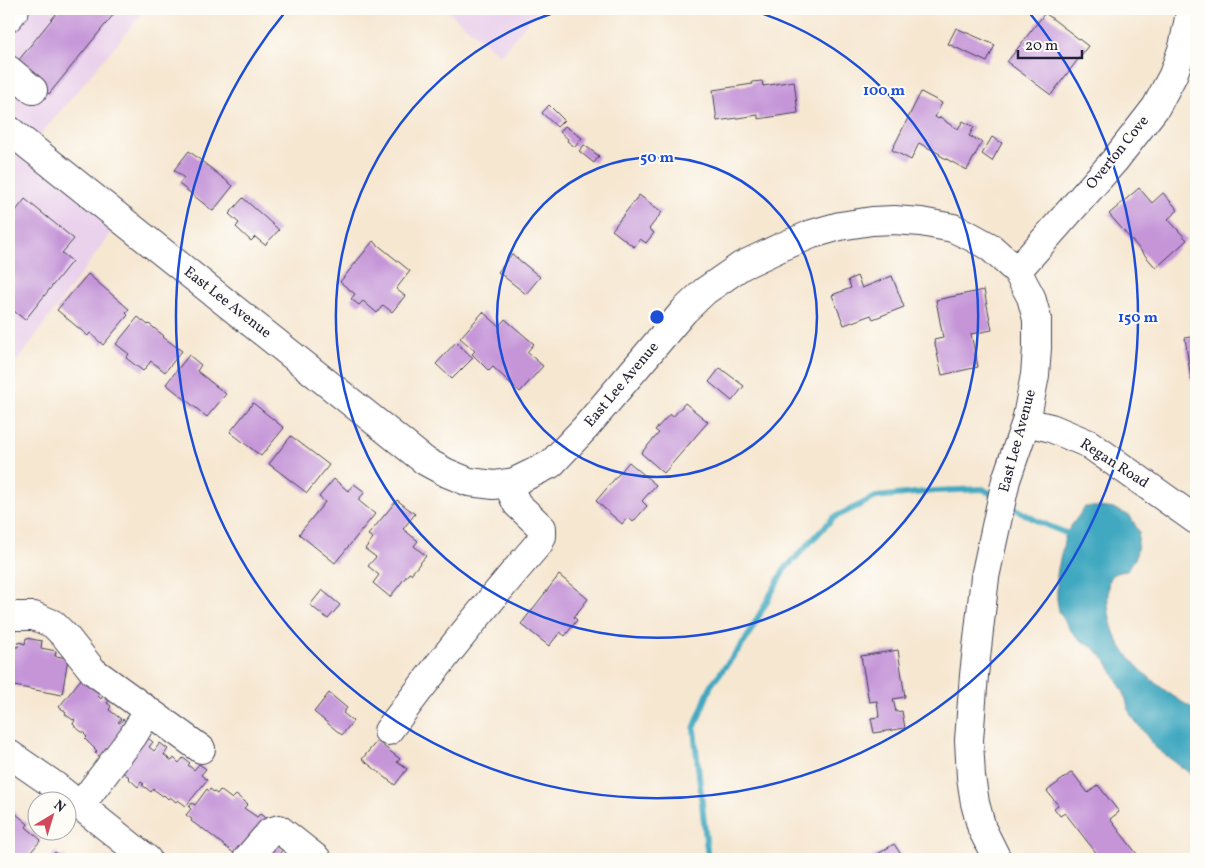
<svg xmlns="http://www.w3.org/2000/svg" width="1205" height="868" viewBox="0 0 1205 868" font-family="Vollkorn,serif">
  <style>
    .built { fill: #ead1ec }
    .water { fill: #40a8c0; stroke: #31657e }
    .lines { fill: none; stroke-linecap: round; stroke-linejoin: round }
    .stream { stroke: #40a8c0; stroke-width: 6 }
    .building { fill: #c595d8 }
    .minor-casing { stroke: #424052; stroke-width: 30 }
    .minor { stroke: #fff; stroke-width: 28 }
    .ring { fill: none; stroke: #1d4ed8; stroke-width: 2.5 }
    .labels { text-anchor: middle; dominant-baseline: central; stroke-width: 4; stroke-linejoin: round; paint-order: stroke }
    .street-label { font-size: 15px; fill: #22223b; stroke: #fdfcf7 }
    .centre { fill: #1d4ed8; stroke: #fdfcf7; stroke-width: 2.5 }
    .ring-label { font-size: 15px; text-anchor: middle; font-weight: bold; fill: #1d4ed8; stroke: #fdfcf7; stroke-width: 4; stroke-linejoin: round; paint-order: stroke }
  </style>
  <rect width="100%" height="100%" fill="#fdfcf7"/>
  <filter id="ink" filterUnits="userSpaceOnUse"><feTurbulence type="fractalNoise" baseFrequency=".02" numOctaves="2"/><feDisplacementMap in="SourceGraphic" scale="10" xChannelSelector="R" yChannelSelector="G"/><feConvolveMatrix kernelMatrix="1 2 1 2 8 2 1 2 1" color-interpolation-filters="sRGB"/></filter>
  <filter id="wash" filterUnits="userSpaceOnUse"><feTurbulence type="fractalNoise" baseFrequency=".0096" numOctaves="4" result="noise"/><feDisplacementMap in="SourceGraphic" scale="20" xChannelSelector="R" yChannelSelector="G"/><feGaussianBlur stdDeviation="1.12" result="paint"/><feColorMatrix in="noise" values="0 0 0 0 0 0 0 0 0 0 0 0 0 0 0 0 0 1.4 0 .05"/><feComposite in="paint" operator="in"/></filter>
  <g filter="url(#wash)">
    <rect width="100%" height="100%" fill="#f6e7d1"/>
    <path class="built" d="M9,9H146L30,147L121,219L9,372Z
      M445,9H539L500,55Z"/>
    <path class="water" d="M1085,507H1099L1115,509L1130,516L1139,532L1138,542L1136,557L1127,571C1109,573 1108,576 1108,593C1107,607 1110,622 1115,635C1127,664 1169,696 1196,710V778L1156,748L1130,714L1124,693L1107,662L1095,649L1079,639L1070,630L1059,611L1057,599V573L1066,533Z"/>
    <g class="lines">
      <path class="stream" d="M1007,504L1039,522L1066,533
        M708,859L694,729L711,685L745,641L784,570L833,518L876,497L935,491L983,489L996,497"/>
    </g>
    <g id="blocks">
      <path class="building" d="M60,9H118L49,94L14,66Z
        M1045,13L1088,46L1051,95L1007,62Z
        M956,28L995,45L987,62L948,44Z
        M762,81L763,86L794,81L798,113L758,119V115L717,121L713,90L753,84L752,82Z
        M921,92L942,103L935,117L939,119L940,117L946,121V122L958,129L963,121L974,127L969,136L982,142L967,170L939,155L940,154L919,143L911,160L892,150Z
        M549,105L564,120L557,127L542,113Z
        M565,126L582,138L575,147L567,141L568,139L560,132Z
        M992,137L1002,143L992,161L982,154Z
        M584,145L599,156L594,163L579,151Z
        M189,151L233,186L213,211L179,184L184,178L174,170Z
        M1139,188L1152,203L1163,193L1178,210L1168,219L1187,240L1156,268L1109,214Z
        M639,195L662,212L649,229L654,233L646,243L640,239L634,247L612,230Z
        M243,198L279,230L265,245L255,237L251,241L236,227L239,223L229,214Z
        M25,199L74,239L62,253L72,261L25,320L14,311L9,317V220Z
        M373,241L410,271L396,289L405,296L392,312L383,305L377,313L363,301L359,305L351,299L355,294L340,282Z
        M512,254L540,277L526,294L498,272Z
        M88,274L129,309L126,313L128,315L103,345L90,333L88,336L57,310Z
        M857,276L862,288L892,276L904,307L873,319L871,315L844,325L832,295L851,288L848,280Z
        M984,290L992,330L971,334L978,367L942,375L934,340L943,338L936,300Z
        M483,312L499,326L505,319L534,344L527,352L543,366L520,392L493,367L489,371L472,354L475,351L460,338Z
        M138,317L148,325L149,324L164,336L163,337L182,351L165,372L151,361L143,371L126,358L129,354L116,344Z
        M1196,336V379L1191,380L1185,338Z
        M456,342L473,358L452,379L436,364Z
        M189,355L201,365L197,371L226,394L207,417L166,384Z
        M720,368L744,386L732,401L709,382Z
        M253,403L284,428L261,456L230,432Z
        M685,403L708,422L664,473L641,453L659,433L655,430L670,414L673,417Z
        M291,436L329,465L307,493L269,464Z
        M629,462L656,485L642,501L647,506L633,522L628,517L622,524L596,501Z
        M334,479L348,491L354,484L365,492L358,500L375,514L335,563L299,534L325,502L319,497Z
        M397,500L415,514L403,529L418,541L414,546L426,556L411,574L409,573L390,597L373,583L379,575L368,566L376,557L365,549L373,538L368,535Z
        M559,575L588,599L574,617L577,620L565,636L560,632L549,646L521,624Z
        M322,590L340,605L328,619L310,605Z
        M26,638L42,641L41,648L56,651L55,656L68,658L62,695L9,685V646L18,647L19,642L25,644Z
        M898,650L905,697L893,699L896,712L902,711L905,728L874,733L871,718L879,717L877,701L869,702L861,656Z
        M85,674L101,693L98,696L101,699L104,694L110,699L107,703L111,706L109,710L121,719L118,722L120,723L123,719L129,724L102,758L95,753L97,751L85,739L87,737L84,734L85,733L83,732H82L75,727V726L73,724L75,720L74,719L73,720L65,714L66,712L59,707Z
        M329,693L347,708L343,713L353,721L342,735L314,712Z
        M145,736L153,742L149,747L154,751L160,743L168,749L164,755L172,761L174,758L179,763L183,758L190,763L188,765L194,770L199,764L206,769L201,775L207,780L186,806L178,800L176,802L170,797L168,799L164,795L163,796L153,789L151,792L142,785L144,784L141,782L138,787L128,778L129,777L118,769Z
        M377,741L400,759L397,762L407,769L395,785L362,759Z
        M1072,772L1088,793L1098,785L1119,812L1110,819L1140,858L1138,859H1101L1065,813L1060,816L1054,808L1058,805L1047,791Z
        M207,789L209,791L210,789L217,794L220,790L232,799L236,795L248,804L244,808L257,817L260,814L267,819L240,858L202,828V829L191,821L192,819L186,815L191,809L189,807L192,803L195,805Z
        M9,808L28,824L26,827L41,840L25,859H9Z
        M276,843L283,849L280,853L287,859L290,855L295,859H262Z
        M894,844L904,859H870Z
        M55,852L62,857L63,855L69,859H49Z"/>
    </g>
  </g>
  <g filter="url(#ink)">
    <use href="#blocks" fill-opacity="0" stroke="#424052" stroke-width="1"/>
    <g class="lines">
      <defs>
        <path id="minor" d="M9,17L15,9
          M9,70L33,90
          M9,130L425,461L447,473L469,482L494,485L514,482L551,464L585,428L684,311L705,291L741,266L779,248L812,234L840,226L872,221L894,220L921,222L953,228L972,237L990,247L1017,271L1031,297L1037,319V348L1035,375L1026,422L1006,480L985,577L974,675L969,740L971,777L975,803L982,829L997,859
          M1017,271L1115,160L1156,107L1173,75L1183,47L1189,18
          M1026,422L1051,428L1089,444L1196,520
          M9,616H34L53,624L66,637L93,671L201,749
          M388,731C436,667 486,604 539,543L542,536V528L517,504L507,483
          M9,754L54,785L147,859
          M80,806L133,736L148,711
          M247,859L270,832L279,829L317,859"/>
      </defs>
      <use href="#minor" class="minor-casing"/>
      <use href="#minor" class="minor"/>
    </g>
  </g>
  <g class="ring">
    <circle cx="657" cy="317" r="160"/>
    <path d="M748 9A321 321 0 1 1 566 9"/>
    <path d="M1028 11A481 481 0 1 1 286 11"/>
  </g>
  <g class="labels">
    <g class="street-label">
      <text transform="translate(1118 153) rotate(-51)">Overton Cove</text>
      <text transform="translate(227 303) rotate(38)">East Lee Avenue</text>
      <text transform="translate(622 385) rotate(-50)">East Lee Avenue</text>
      <text transform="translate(1018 441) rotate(-75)">East Lee Avenue</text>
      <text transform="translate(1114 464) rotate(33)">Regan Road</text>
    </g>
  </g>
  <circle cx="657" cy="317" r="8" class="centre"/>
  <g class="ring-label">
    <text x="884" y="95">100 m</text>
    <text x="657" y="162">50 m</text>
    <text x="1138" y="322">150 m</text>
  </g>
  <rect width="1205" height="868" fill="none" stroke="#fdfcf7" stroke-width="30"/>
  <g transform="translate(52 816) rotate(38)"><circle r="24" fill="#fdfcf7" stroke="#a5a5ac"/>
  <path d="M0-4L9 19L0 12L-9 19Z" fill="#d1495b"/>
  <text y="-8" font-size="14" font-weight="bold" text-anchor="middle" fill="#22223b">N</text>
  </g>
  <path d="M1018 50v8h64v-8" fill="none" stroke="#22223b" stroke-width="2.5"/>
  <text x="1025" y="50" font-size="15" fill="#22223b" stroke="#fdfcf7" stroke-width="4" paint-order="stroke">20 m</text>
</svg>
